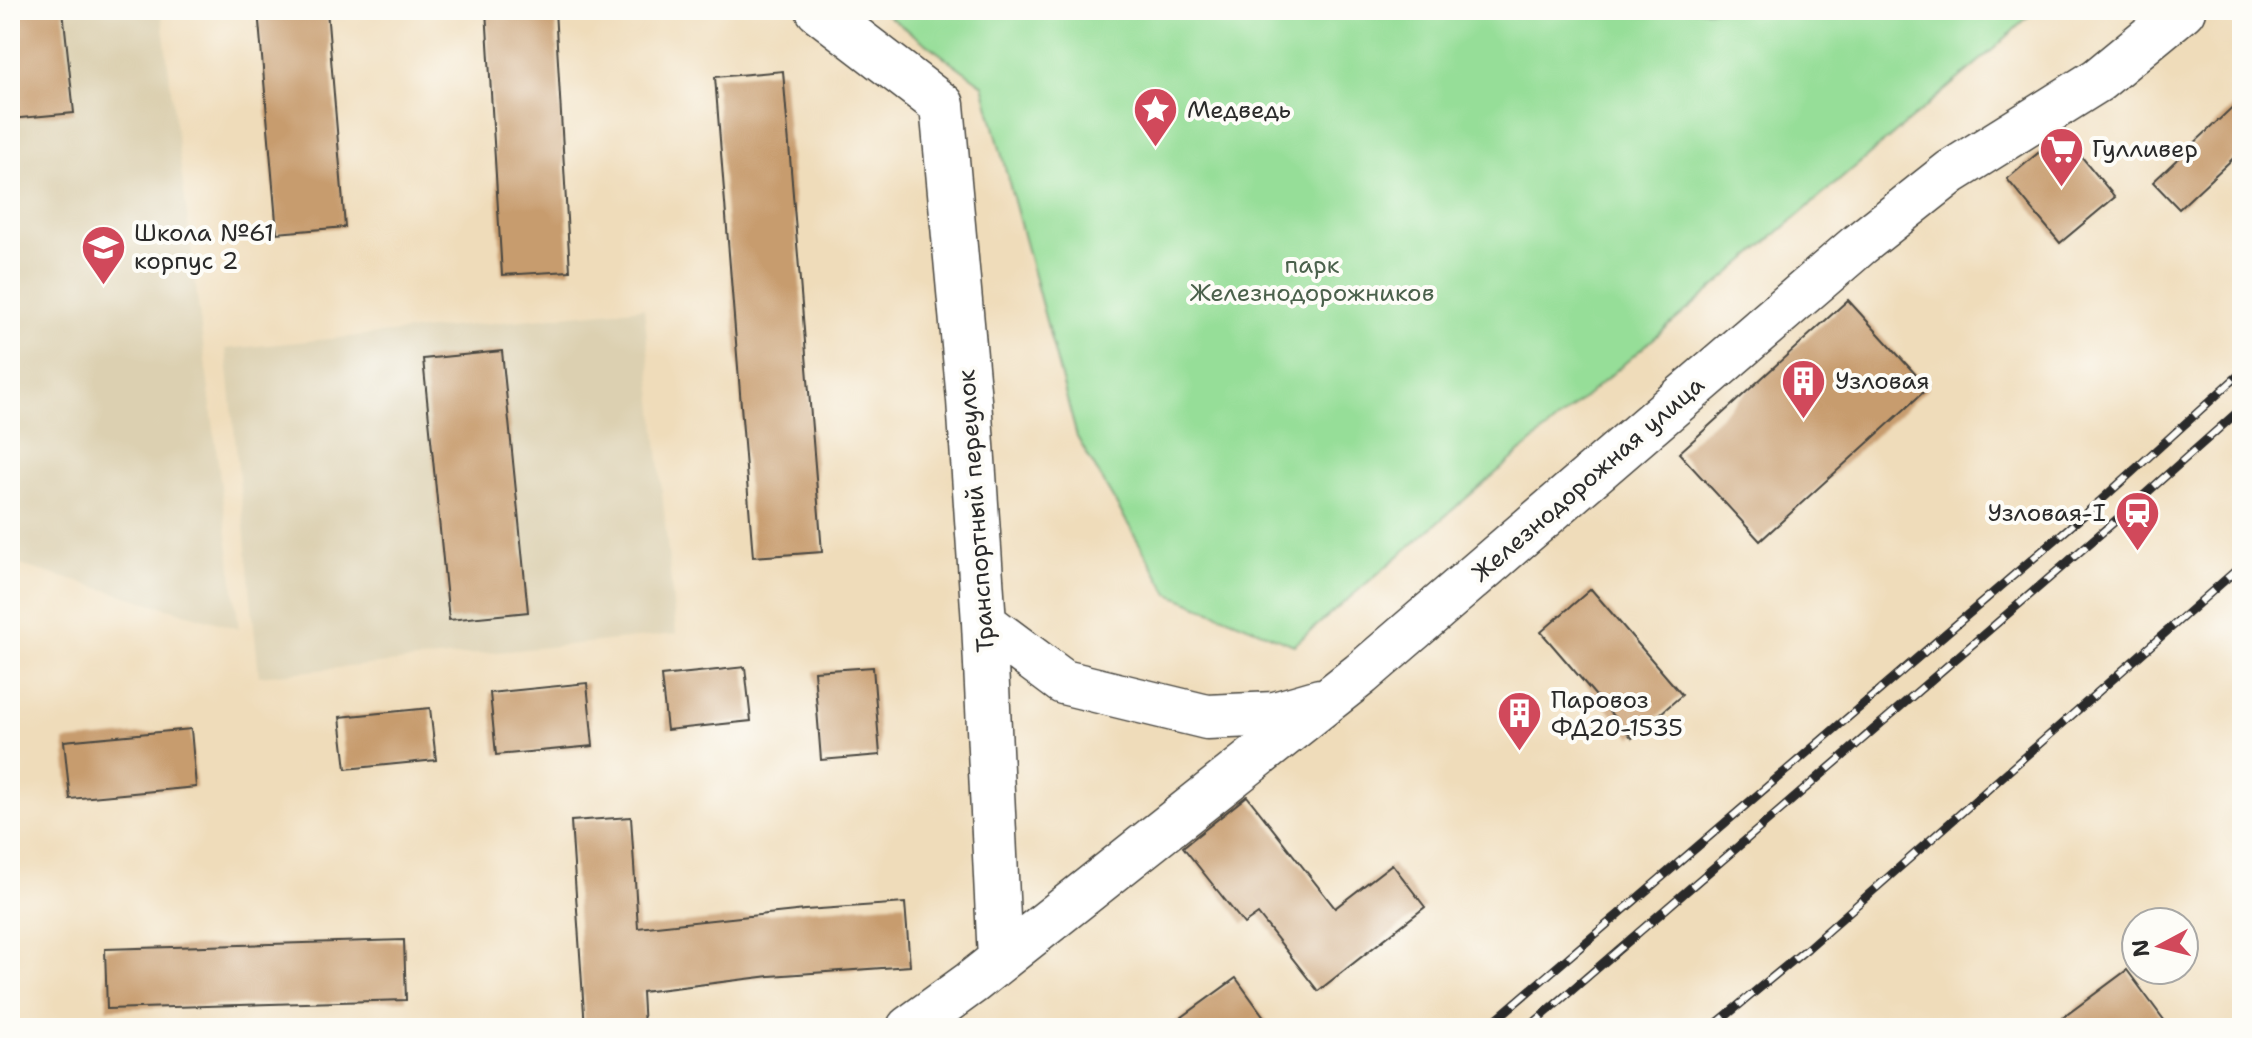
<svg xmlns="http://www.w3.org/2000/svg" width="2252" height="1038" viewBox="0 0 2252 1038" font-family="'Shantell Sans',sans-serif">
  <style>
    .built { fill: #dcd0b1 }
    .green { fill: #96de98; stroke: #608462; stroke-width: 2 }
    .building { fill: #c79c6e }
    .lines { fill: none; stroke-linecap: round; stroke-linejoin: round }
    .minor-casing { stroke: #484640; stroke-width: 47 }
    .minor { stroke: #fff; stroke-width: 44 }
    .rail-casing { stroke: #2b2b2b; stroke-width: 9 }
    .rail { stroke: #fdfcf7; stroke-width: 6; stroke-dasharray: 18; stroke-linecap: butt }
    .labels { text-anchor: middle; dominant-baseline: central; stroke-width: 8; stroke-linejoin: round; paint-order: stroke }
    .poi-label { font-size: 24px; fill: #2b2b2b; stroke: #fdfcf7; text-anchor: start }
    .park-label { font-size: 24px; fill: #4b614c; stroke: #fdfcf7 }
    .street-label { font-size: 24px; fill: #2b2b2b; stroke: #fdfcf7 }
  </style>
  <rect width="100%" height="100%" fill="#fdfcf7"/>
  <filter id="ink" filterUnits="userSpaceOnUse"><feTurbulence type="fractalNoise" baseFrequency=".0125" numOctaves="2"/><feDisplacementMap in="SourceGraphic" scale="16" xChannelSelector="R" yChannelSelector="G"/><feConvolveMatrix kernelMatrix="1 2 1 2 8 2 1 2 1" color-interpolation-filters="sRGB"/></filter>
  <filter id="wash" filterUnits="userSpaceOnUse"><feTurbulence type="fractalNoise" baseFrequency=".006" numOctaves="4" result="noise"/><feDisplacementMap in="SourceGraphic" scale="32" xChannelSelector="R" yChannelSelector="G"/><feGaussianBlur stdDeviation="1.8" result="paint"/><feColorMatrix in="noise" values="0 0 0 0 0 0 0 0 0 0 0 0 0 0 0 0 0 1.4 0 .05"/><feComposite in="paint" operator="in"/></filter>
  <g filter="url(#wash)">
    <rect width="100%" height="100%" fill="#efdcba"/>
    <path class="built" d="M10,10H161L239,629L10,562Z
      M644,308L676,634L259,676L226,349Z"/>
    <path class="green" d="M880,10H2035L1997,46L1294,645L1169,594L1077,437L983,85Z"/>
    <g id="blocks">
      <path class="building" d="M10,10H63L74,113L10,119Z
        M258,10H327L345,227L277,233Z
        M486,10H555L570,271L502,275Z
        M783,71L822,552L753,557L715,77Z
        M2242,98V150L2179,209L2153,182Z
        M2062,133L2115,197L2060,243L2007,179Z
        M1848,300L1928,388L1760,541L1679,453Z
        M502,351L528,612L449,620L423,359Z
        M1591,589L1682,695L1632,738L1541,632Z
        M745,667L751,721L667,730L661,676Z
        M873,667L880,755L821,760L814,671Z
        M587,683L593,746L496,755L490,693Z
        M430,708L436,760L346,769L340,717Z
        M191,729L196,787L70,799L64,741Z
        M1247,796L1335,908L1392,864L1425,907L1318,991L1258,914L1244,924L1183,847Z
        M631,817L638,928L805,910L905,903L910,966L770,976L642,992L644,1028H585L571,821Z
        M404,940L406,1000L107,1009L105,949Z
        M2127,970L2170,1028H2049Z
        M1236,978L1272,1028H1167Z"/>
    </g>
  </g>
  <g filter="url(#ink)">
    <use href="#blocks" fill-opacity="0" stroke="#484640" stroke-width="2"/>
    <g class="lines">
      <defs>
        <path id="minor" d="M818,10L942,105L969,400L984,623L1000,960
          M984,623L1063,682L1207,717L1275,714L1320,701
          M909,1028L971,983L1361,674L1860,244L1951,172L2098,80L2183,10"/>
      </defs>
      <use href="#minor" class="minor-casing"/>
      <use href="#minor" class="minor"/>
      <defs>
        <path id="rail" d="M1486,1028L2099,502L2242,372
          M1528,1028L2114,522L2242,408
          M1711,1028L1808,948L2242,565"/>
      </defs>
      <use href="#rail" class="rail-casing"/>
      <use href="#rail" class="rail"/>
    </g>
  </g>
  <defs>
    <symbol id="sight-pin" viewBox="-11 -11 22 30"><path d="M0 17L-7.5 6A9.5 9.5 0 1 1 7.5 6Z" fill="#d1495b" stroke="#fdfcf7"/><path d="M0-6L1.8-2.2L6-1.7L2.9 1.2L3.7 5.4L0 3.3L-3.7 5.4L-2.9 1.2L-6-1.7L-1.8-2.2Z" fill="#fff"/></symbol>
    <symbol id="supermarket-pin" viewBox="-11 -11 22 30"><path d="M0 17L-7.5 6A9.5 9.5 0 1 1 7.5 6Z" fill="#d1495b" stroke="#fdfcf7"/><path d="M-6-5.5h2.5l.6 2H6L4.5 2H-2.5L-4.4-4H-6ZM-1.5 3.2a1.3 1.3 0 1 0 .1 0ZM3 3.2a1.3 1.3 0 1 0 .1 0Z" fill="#fff"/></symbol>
    <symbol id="school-pin" viewBox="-11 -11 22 30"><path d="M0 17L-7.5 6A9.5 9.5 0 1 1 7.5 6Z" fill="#d1495b" stroke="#fdfcf7"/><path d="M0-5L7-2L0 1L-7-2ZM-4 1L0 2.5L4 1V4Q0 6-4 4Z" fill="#fff"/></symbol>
    <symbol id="building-pin" viewBox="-11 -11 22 30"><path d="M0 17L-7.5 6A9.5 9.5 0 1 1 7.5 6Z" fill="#d1495b" stroke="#fdfcf7"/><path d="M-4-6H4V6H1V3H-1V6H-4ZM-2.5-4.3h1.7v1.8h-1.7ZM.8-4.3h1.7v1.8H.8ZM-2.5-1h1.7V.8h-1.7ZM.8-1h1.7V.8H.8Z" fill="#fff"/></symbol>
    <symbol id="station-pin" viewBox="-11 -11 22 30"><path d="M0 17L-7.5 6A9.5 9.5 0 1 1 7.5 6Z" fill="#d1495b" stroke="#fdfcf7"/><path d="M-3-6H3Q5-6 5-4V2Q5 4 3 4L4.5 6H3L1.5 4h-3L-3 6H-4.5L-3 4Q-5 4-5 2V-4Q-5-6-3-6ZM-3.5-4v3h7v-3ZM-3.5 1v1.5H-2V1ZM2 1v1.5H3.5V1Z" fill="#fff"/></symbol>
  </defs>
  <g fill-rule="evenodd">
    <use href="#sight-pin" x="1130" y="84" width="51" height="69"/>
    <use href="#supermarket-pin" x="2036" y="124" width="51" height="69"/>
    <use href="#school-pin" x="78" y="222" width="51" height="69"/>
    <use href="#building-pin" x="1778" y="356" width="51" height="69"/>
    <use href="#station-pin" x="2112" y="488" width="51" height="69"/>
    <use href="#building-pin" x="1494" y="688" width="51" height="69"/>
  </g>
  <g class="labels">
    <g class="poi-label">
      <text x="1187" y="110">Медведь</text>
      <text x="2092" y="149">Гулливер</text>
      <text x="134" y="233">Школа №61<tspan x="134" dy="28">корпус 2</tspan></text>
      <text x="1835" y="381">Узловая</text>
      <text x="2106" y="513" text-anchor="end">Узловая-I</text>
      <text x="1551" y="700">Паровоз<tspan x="1551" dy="28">ФД20-1535</tspan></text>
    </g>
    <g class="park-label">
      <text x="1312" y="265">парк<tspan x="1312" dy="28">Железнодорожников</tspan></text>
    </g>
    <g class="street-label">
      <text transform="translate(1588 479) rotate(-41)">Железнодорожная улица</text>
      <text transform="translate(976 511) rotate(-94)">Транспортный переулок</text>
    </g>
  </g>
  <rect width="2252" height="1038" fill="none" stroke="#fdfcf7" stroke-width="40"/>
  <g transform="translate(2160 946) rotate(263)"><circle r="38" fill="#fdfcf7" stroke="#a9a8a5" stroke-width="2"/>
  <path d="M0-6L14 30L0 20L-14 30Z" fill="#d1495b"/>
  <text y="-12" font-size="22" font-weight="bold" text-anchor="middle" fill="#2b2b2b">N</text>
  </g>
</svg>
